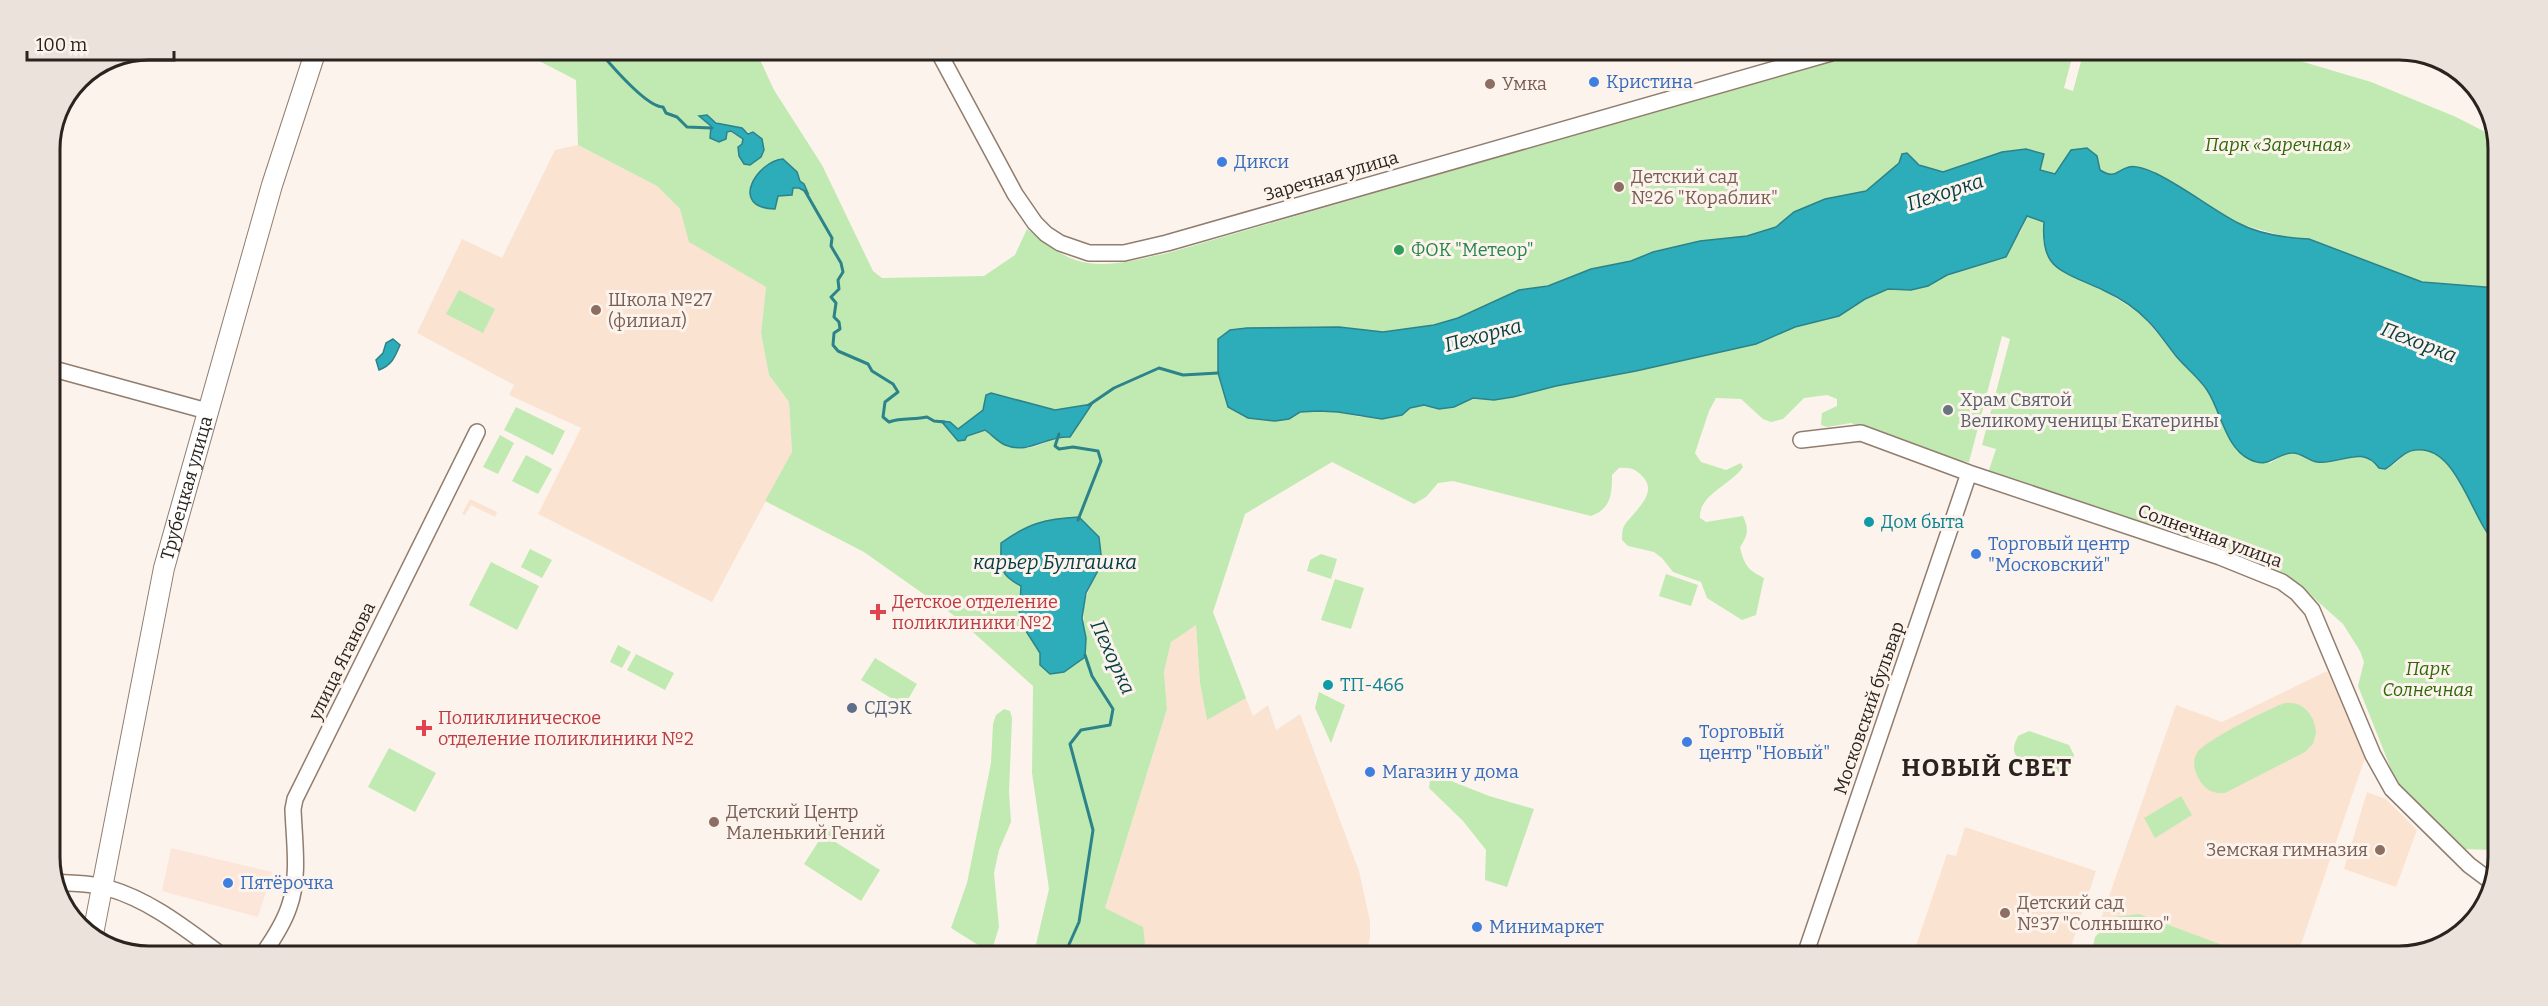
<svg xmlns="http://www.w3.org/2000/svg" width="2548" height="1006" viewBox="0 0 2548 1006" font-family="Bitter,serif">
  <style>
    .commercial { fill: #fce5d9 }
    .built { fill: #fbe3d2 }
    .green { fill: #c0eab1; fill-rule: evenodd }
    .water { fill: #2dacb9; stroke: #2c838a; stroke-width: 1.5 }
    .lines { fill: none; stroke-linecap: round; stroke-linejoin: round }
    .stream { stroke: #2c838a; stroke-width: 3 }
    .minor-casing { stroke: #917d6e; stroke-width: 18 }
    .major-casing { stroke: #917d6e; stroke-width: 22 }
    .minor { stroke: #fff; stroke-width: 15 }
    .major { stroke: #fff; stroke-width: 20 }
    .shop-dot { fill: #3f7fe0; stroke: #fcf3ec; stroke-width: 2 }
    .education-dot { fill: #8d6e63; stroke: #fcf3ec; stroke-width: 2 }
    .leisure-dot { fill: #2e9e5b; stroke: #fcf3ec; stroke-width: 2 }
    .worship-dot { fill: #6b7280; stroke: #fcf3ec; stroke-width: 2 }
    .culture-dot { fill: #0f9aa8; stroke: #fcf3ec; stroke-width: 2 }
    .health-dot { fill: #e0444e; stroke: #fcf3ec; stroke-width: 2 }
    .service-dot { fill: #5c6f8a; stroke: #fcf3ec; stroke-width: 2 }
    .labels { text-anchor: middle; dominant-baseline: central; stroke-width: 6; stroke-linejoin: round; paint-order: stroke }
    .shop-label { font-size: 18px; fill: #366cbe; stroke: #fcf3ec; text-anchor: start }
    .education-label { font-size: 18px; fill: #785e54; stroke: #fcf3ec; text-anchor: start }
    .park-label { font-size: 18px; font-style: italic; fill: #2c6805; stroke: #fcf3ec }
    .street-label { font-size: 18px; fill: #2b231d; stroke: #fcf3ec }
    .leisure-label { font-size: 18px; fill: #27864d; stroke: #fcf3ec; text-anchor: start }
    .worship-label { font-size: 18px; fill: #5b616d; stroke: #fcf3ec; text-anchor: start }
    .culture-label { font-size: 18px; fill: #0d838f; stroke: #fcf3ec; text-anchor: start }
    .health-label { font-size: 18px; fill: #be3a42; stroke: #fcf3ec; text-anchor: start }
    .service-label { font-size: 18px; fill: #4e5e75; stroke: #fcf3ec; text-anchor: start }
    .water-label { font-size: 20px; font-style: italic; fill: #043e44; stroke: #fcf3ec }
    .district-label { font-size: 24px; font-weight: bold; letter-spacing: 1.5px; fill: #2b231d; stroke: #fcf3ec }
    .rim { fill: none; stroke: #2b231d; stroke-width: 3 }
  </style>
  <rect width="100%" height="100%" fill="#fcf3ec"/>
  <path class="commercial" d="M171,848L272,872L258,917L162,891Z"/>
  <path class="built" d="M578,145L657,186L680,209L690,242L766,287L761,332L769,375L789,402L792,452L712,602L538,514L581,428L509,395L514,385L417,333L462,239L502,258L555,150Z
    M470,499L497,512L495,517L471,505L465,515L462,514Z
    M1196,624L1200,683L1207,719L1246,698L1253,716L1268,705L1276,730L1300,714L1359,871L1370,921V938L1366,954L1146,953L1105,908L1167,709L1164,672L1171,642Z
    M2327,671L2366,755L2297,956H2205L2101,919L2176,705L2222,722Z
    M2367,792L2386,799L2417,830L2396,887L2344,869Z
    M1965,827L2096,871L2068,956L1913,955L1947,854L1956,856Z"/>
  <path class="green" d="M518,50L756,51L774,90L822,165L873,271L882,278L984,276L1015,255L1027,229C1045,243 1065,260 1088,263C1114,267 1143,258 1168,253L1855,54H2073L2064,88L2073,91L2083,54L2280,55L2371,82L2456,117L2497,138V288L2422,282L2309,239L2290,238L2240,224L2156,173L2139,167L2119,174L2108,175L2100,170L2097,156L2071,150L2055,174C2031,168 1987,166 1962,168C1955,168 1949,171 1943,172C1925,173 1917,159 1902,154L1899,163L1866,191L1825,199L1794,212L1776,227L1747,236L1700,241L1653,252L1631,261L1591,269L1548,286L1519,290L1458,318L1434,325L1383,332L1364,331L1218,339V373L1248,418L1275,421L1289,419L1300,412L1318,411L1338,412L1360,417L1402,415L1410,408L1424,405L1439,409L1454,407L1473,398L1494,400L1513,397L1556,386L1636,371L1756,344L1795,327L1839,316L1865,299L1888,289L1911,290L1928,286L1947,275L1978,266L2020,233L2027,216L2044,221L2043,240L2051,262L2083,282L2103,290L2141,314L2207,390L2234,446L2270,463C2276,460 2284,453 2291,453C2301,452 2308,461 2318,462C2342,464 2362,444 2379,468C2383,467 2389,467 2393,465C2401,460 2404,451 2415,450C2458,444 2471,521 2496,543L2493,850L2465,849L2407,799L2397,784L2358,686L2364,662L2360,651L2343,624L2306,591L2270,571L1988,473L1996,449L1982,445L2010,339L2002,336L1969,462L1961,461L1851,423L1827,427L1821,425L1822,413L1837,406V399L1827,395L1804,398L1783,419L1771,422L1763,419L1741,399L1716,398L1709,411L1695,453L1701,462L1726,470L1741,463L1743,467C1732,484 1698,495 1700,518L1706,522L1743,516C1749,529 1748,535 1740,547C1744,565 1748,570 1764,578L1756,615L1742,620L1707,598L1701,582L1673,572L1662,558L1654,552L1628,546L1622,540C1622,536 1622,530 1624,526C1632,513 1658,495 1644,478C1636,469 1631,467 1619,468L1612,475C1612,494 1611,509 1591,516L1453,481L1438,483L1426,497L1414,504L1332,462L1245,514L1213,612L1246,698L1207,720L1200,683L1196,625L1171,642L1164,672L1167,709L1105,908L1143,927L1146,953L1161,954L1034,953L1049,889L1032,773L1033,686L956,617L864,552L765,501L792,452L789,402L769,375L761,333L766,287L689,242L680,209L657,186L578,145L576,80ZM707,115C718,125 726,124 740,128C744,129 755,136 762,139V143L742,144L743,139L741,135H735L732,131L710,138L711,126L700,117ZM778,160L797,172L807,193L799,188H793C779,201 765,191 750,185L754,178ZM986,395C1010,395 1030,409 1054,410C1066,410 1079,404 1091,404L1057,436L1037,446L1028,448L1005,445L985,430L967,436L941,421L950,422L958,430L983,410ZM1079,517L1085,523L1102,563C1087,592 1079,604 1086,638L1040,653L1019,620L1021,586Z
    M459,290L495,309L483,333L446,314Z
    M516,407L565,431L553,455L504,430Z
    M500,435L514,443L498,474L483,467Z
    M526,455L552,469L538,494L512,481Z
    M530,549L552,560L542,578L521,567Z
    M1321,554L1337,559L1331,579L1307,571L1310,560Z
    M491,562L539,586L517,630L469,605Z
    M1666,574L1698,585L1691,606L1659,596Z
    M1335,579L1364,588L1351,629L1321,620Z
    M618,645L631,652L622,668L610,662Z
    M636,654L674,673L665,690L627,670Z
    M875,658L917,684L904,706L861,680Z
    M1319,692L1345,705L1331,743L1315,708Z
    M2285,703C2303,701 2315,715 2316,733L2313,744L2305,752L2225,793C2213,794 2205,790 2199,779C2194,771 2192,761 2197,753C2204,741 2270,708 2285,703Z
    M1004,709L1010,711L1012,718L1009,792L1011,822L999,850L994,873L999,927L991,953L951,928L967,883L991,763L993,724L996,715Z
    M2029,731L2069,745L2074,755C2073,761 2072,768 2066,771C2058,776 2018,762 2015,754C2012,747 2016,741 2018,736Z
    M389,748L436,773L415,812L368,787Z
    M1431,773L1489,796L1534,809L1507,887L1485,880L1486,850L1463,821L1429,788Z
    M2181,796L2192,815L2155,838L2144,818Z
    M829,825L835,829L829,838L880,870L861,901L804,864Z
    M2139,914L2252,956H2091L2095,937L2114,917Z"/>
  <path class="water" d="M707,115L716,123L742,128L748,134L753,132L762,139L764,150L761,157L750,165L744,164L739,156L738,147L742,144L743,139L731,131L727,132L726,139L719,142L710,138L711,126L699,116Z
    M2087,148L2097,156L2100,170C2116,180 2116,170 2129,167C2137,165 2148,170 2155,173C2184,187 2210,208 2238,223C2259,234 2286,238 2309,239L2422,282L2497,288L2496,543C2471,521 2458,444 2415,450C2403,451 2396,463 2385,469L2379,468C2362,444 2341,465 2317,462C2308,461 2301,452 2292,453C2275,453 2270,470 2249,459C2225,447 2221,411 2207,390C2199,378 2186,368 2176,356C2167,345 2159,332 2148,321C2136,308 2118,297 2103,290C2089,283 2060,274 2051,261C2043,250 2043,235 2044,222L2027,216L2006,257L1947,275L1928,286L1911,290L1888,289L1865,299L1839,316L1795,327L1756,344L1636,371L1556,386L1513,397L1494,400L1473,398L1454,407L1439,409L1424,405L1410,408L1402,415L1382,419L1338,412L1318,411L1300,412L1289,419L1275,421L1248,418L1228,407L1218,373V339L1230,330L1247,328L1339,327L1383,332L1434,325L1458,318L1519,290L1548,286L1591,269L1631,261L1653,252L1700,241L1747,236L1776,227L1794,212L1825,199L1866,191L1899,163L1902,154L1907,153L1919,165L1943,172L2002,152L2026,149L2044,154L2040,170L2055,174L2071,150Z
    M783,159L797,172L800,181L804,184L808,193L799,188H793L792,195L778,196L775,209C728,208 757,161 783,159Z
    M393,339L400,345C395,357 392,365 379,370L376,360L383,353L386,343Z
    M991,393L1055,410L1092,404L1070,437C1047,435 1029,455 1005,445C998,442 991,434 985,430L967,436L965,440L958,441L941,421L950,422L958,429L983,410L986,395Z
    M1079,517L1099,537L1102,563L1086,593L1082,618L1086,638L1085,657L1064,672L1050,674L1040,665V653L1019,620L1021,586C998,574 1001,567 1001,543C1029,523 1045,519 1079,517Z"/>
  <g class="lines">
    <path class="stream" d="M599,51C610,64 647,107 663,107L666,113L677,117L687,127L712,128
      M805,191L832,238L831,246L841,263L843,272L838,280L839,289L831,297L836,303L834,317L839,322L840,329L834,333L833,345L838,351L868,364L872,371L893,384L898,392L885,402L883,417L889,422C902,417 914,420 927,417L934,421L944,422
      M1089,405L1114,388L1159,368L1183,375L1218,373
      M1059,434L1055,446L1059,449L1073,447L1098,451L1101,461L1078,520
      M1068,953L1067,949L1079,922L1093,830L1070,744L1081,730L1110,725L1113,709L1092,676L1085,655"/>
    <defs>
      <path id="minor" d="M938,51L1015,194L1035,223L1046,234L1060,243L1089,253H1124L1167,243L1831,53
        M50,368L207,411
        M1801,440L1861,433L1969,473L2220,557L2282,582L2297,593L2312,610L2373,755L2392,789L2469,865L2493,883
        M57,882C73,884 92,883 108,888C149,900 182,926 216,951
        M265,951C274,938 284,922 289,907C300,877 294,840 293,809L295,799L477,432
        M1805,955L1969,473"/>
      <g id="major">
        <path id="s1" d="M93,934L164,568L272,185L316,50"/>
      </g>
    </defs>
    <use href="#minor" class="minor-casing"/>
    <use href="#major" class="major-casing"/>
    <use href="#minor" class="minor"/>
    <use href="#major" class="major"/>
  </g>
  <g class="shop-dot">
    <circle cx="1594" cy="82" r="6"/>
    <circle cx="1222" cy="162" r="6"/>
    <circle cx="1976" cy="554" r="6"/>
    <circle cx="1687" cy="742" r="6"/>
    <circle cx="1370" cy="772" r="6"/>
    <circle cx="228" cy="883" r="6"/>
    <circle cx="1477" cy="927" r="6"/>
  </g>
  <g class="education-dot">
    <circle cx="1490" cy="84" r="6"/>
    <circle cx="1619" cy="187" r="6"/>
    <circle cx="596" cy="310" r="6"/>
    <circle cx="714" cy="822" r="6"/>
    <circle cx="2380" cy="850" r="6"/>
    <circle cx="2005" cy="913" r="6"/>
  </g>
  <circle class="leisure-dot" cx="1399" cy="250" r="6"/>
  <circle class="worship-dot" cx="1948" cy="410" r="6"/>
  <g class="culture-dot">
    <circle cx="1869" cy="522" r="6"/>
    <circle cx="1328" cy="685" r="6"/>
  </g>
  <g class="health-dot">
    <path d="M875 603h6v6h6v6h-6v6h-6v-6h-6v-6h6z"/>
    <path d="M421 719h6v6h6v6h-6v6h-6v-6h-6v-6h6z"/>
  </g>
  <circle class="service-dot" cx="852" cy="708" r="6"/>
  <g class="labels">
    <g class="shop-label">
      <text x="1606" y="82">Кристина</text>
      <text x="1234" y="162">Дикси</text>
      <text x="1988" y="544">Торговый центр<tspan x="1988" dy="21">"Московский"</tspan></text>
      <text x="1699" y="732">Торговый<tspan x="1699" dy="21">центр "Новый"</tspan></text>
      <text x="1382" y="772">Магазин у дома</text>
      <text x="240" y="883">Пятёрочка</text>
      <text x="1489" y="927">Минимаркет</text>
    </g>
    <g class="education-label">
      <text x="1502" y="84">Умка</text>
      <text x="1631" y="177">Детский сад<tspan x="1631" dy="21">№26 "Кораблик"</tspan></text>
      <text x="608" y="300">Школа №27<tspan x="608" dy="21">(филиал)</tspan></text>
      <text x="726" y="812">Детский Центр<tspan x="726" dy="21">Маленький Гений</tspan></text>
      <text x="2368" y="850" text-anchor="end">Земская гимназия</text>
      <text x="2017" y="903">Детский сад<tspan x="2017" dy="21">№37 "Солнышко"</tspan></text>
    </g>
    <g class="park-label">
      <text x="2278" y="145">Парк «Заречная»</text>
      <text x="2428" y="669">Парк<tspan x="2428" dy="21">Солнечная</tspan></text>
    </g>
    <g class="street-label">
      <text transform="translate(1331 176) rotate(-16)">Заречная улица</text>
      <text stroke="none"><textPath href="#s1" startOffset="456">Трубецкая улица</textPath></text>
      <text transform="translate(2210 536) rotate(20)">Солнечная улица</text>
      <text transform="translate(342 661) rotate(-64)">улица Яганова</text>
      <text transform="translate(1869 708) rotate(-71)">Московский бульвар</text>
    </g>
    <g class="leisure-label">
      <text x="1411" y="250">ФОК "Метеор"</text>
    </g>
    <g class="worship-label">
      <text x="1960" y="400">Храм Святой<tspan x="1960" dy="21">Великомученицы Екатерины</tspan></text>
    </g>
    <g class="culture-label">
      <text x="1881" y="522">Дом быта</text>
      <text x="1340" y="685">ТП-466</text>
    </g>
    <g class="health-label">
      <text x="892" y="602">Детское отделение<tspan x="892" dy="21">поликлиники №2</tspan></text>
      <text x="438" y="718">Поликлиническое<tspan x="438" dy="21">отделение поликлиники №2</tspan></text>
    </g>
    <g class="service-label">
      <text x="864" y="708">СДЭК</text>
    </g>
    <g class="water-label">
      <text transform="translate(1945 192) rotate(-18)">Пехорка</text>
      <text transform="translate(1483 335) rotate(-15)">Пехорка</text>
      <text transform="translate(2419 342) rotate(21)">Пехорка</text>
      <text x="1055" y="562">карьер Булгашка</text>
      <text transform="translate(1113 657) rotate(65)">Пехорка</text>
    </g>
    <g class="district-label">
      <text x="1987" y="768">НОВЫЙ СВЕТ</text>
    </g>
  </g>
  <path d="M0 0H2548V1006H0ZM149 60H2399A89 89 0 0 1 2488 149V857A89 89 0 0 1 2399 946H149A89 89 0 0 1 60 857V149A89 89 0 0 1 149 60Z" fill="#ebe2db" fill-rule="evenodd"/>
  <path class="rim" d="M149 60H2399A89 89 0 0 1 2488 149V857A89 89 0 0 1 2399 946H149A89 89 0 0 1 60 857V149A89 89 0 0 1 149 60Z"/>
  <path d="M27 51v9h147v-9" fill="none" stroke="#2b231d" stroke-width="3"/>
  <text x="36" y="51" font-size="18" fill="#2b231d" stroke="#fcf3ec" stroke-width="4.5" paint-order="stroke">100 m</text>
</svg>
